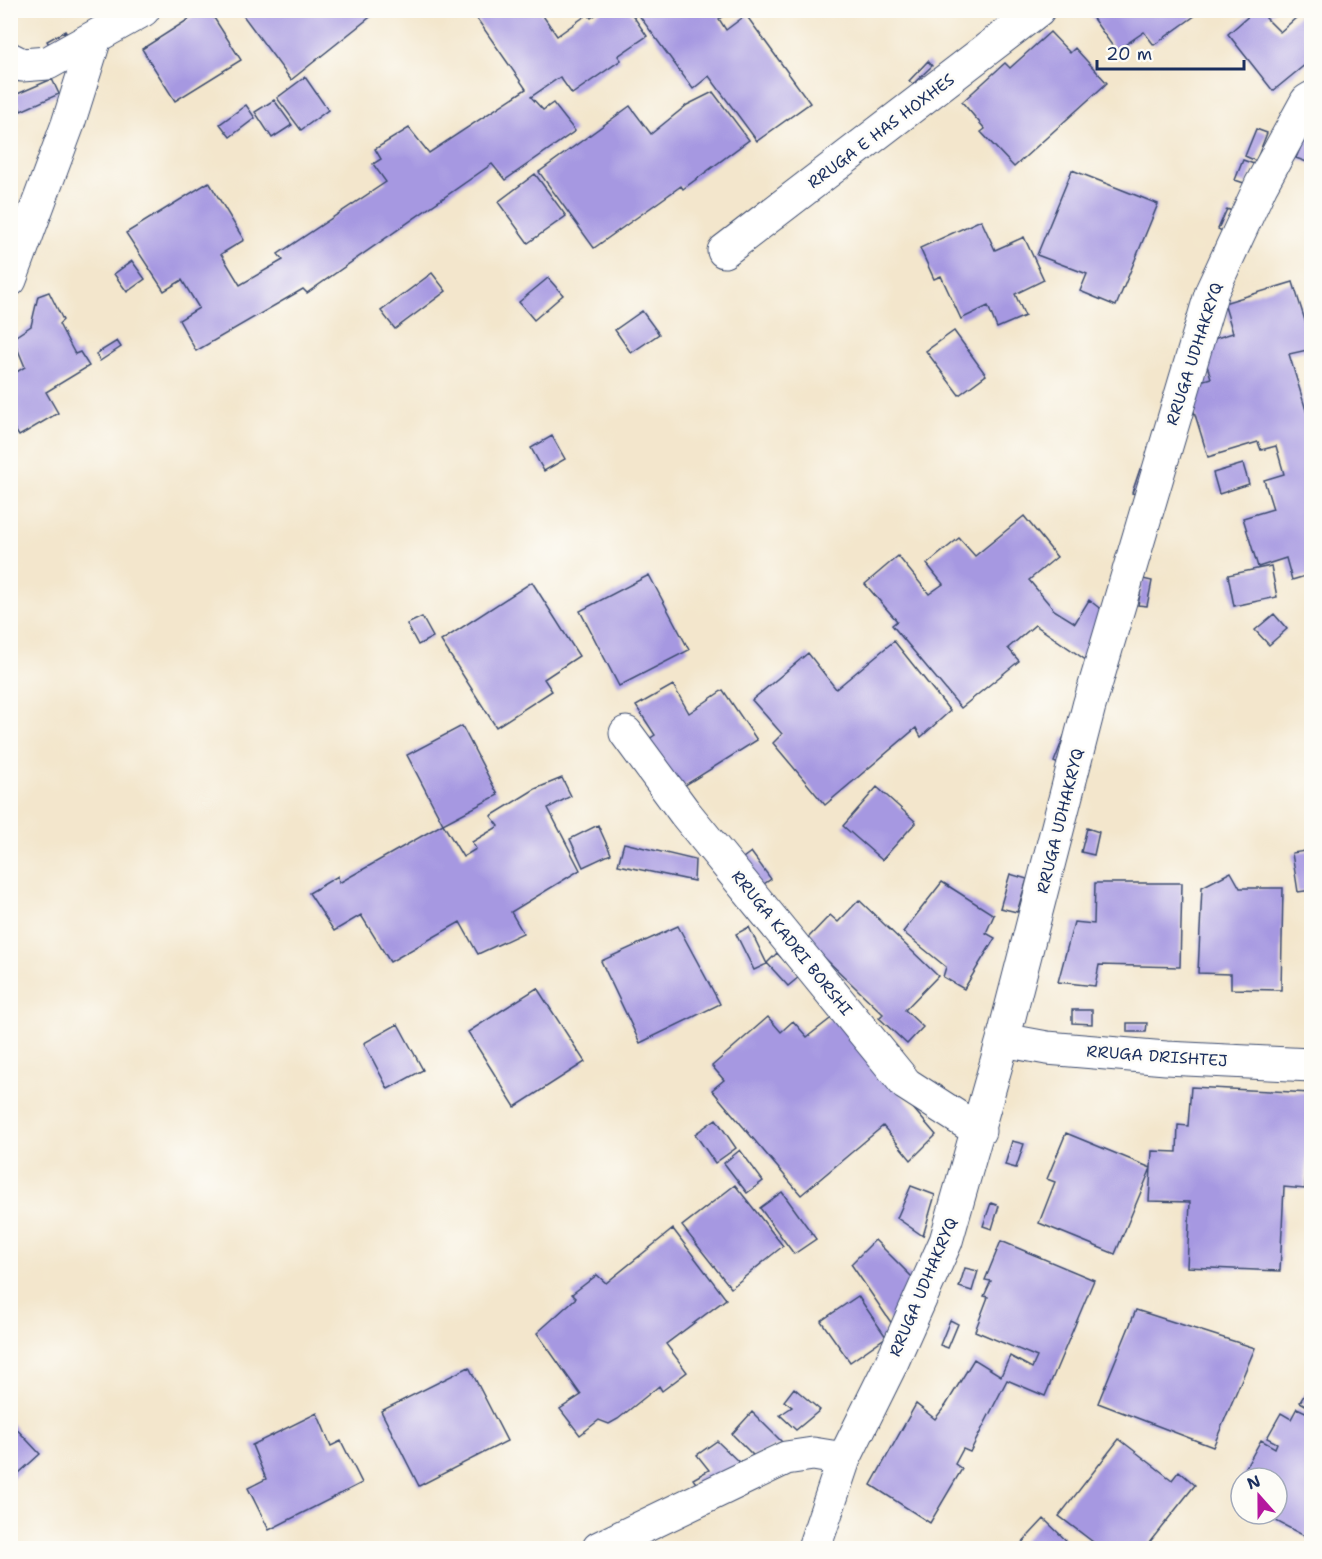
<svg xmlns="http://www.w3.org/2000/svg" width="1322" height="1559" viewBox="0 0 1322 1559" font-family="'Shantell Sans',sans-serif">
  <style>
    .building { fill: #a698e1 }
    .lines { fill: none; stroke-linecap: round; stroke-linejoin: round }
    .minor-casing { stroke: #3b4a6e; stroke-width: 35 }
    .minor { stroke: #fff; stroke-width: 33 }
    .labels { text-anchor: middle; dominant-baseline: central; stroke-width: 5; stroke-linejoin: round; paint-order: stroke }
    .street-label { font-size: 16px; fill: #1b2f5e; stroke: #fdfcf7 }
  </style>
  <rect width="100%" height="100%" fill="#fdfcf7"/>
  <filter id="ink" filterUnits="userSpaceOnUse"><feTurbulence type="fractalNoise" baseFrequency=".0167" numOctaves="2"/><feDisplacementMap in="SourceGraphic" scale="12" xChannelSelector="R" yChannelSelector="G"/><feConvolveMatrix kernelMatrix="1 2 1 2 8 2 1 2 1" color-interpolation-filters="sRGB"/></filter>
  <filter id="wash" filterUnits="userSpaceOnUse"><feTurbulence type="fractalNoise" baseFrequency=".008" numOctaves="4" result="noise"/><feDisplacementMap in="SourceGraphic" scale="24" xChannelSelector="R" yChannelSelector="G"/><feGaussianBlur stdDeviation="1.35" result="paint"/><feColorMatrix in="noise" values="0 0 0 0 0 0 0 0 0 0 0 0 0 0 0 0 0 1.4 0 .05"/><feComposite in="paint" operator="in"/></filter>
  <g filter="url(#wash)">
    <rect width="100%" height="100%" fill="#f3e6cc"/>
    <g id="blocks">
      <path class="building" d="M203,10H209L241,60L175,101L142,49Z
        M239,10H379L291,80Z
        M482,10H539L557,36L588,14L591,18L603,10H629L647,36L618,56L621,60L572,94L560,77L531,97L543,110L553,103L575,131L505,180L492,164L307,293L303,289L196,351L179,320L199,308L182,280L164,291L126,233L209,182L244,240L221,254L240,285L283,260L278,254L386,182L373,164L381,159L375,149L409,128L429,153L526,89L475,16Z
        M643,10H731L719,19L726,30L746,15L810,103L757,141L709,76L693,89L638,14Z
        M1087,10H1203L1154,45L1144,32L1116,51Z
        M1250,10H1276L1266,18L1280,32L1305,10H1312V59L1273,91L1228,34L1252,13Z
        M65,31L72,42L54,53L47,41Z
        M1050,32L1070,53L1075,48L1107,83L1014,167L981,132L985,129L962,102L1005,63L1010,68Z
        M928,61L932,66L913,84L909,81Z
        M305,77L328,110L301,130L277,98Z
        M52,79L59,94L21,111L15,95Z
        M713,92L749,140L683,189L681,186L594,248L539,172L630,106L651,134L687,105Z
        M274,100L292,125L272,138L255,112Z
        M246,105L255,118L230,137L220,124Z
        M1310,124L1312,125V164L1296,158Z
        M1256,129L1267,133L1256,161L1245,156Z
        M1243,160L1254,164L1247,184L1235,180Z
        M1072,170L1158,204L1116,306L1080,291L1087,274L1037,255Z
        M535,174L566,216L528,243L498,202Z
        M1227,209L1232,211L1224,232L1218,229Z
        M981,220L995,250L1024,237L1044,280L1015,294L1025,316L997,328L988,306L961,319L941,276L934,279L920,248Z
        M132,261L145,279L127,292L114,274Z
        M432,273L446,291L395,329L381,311Z
        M548,278L563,295L534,320L519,302Z
        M1293,282L1312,343V349L1289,354L1312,430V574L1292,580L1286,558L1258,567L1243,518L1273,509L1264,480L1284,474L1276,446L1261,450L1258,442L1208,457L1186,385L1211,378L1200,343L1233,333L1224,303Z
        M49,292L63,320L59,324L75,354L80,352L89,366L46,392L58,413L19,436L10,422V376L25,367L13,338L31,326L38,296Z
        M642,311L659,334L631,353L615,330Z
        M954,331L986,375L959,395L926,351Z
        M117,341L121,347L100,361L96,354Z
        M552,436L565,459L544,471L531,448Z
        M1243,464L1249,484L1219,494L1213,473Z
        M1140,469L1150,472L1142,496L1132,493Z
        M1024,516L1057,557L1029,580L1054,610L1075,623L1089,600L1111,617L1096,667L1035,625L1008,648L1019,661L961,708L892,625L897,621L865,584L898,556L929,594L943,584L927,564L959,538L975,556Z
        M1271,566L1277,597L1234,606L1228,575Z
        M649,575L689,650L619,686L580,611Z
        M1143,579L1152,581L1147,606L1138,605Z
        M532,582L579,656L544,679L552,691L496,727L441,641Z
        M1274,614L1287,629L1269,645L1255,630Z
        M422,617L433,637L418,645L407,624Z
        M894,641L950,711L921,737L916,728L825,805L773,743L782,734L752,700L808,653L836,689Z
        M673,685L689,713L723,690L757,740L679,789L646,741L655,735L636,706Z
        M462,726L498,795L443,824L407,755Z
        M1064,736L1071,739L1061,765L1054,762Z
        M562,778L571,796L548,808L580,870L511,912L523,933L478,954L460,922L390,962L361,915L334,931L309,893L338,876L339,883L443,824L463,857L476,849L472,842L499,826L491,816L535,789Z
        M877,787L916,822L882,860L843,826Z
        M598,825L611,854L583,867L570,839Z
        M1087,828L1099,832L1094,855L1081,852Z
        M624,843L695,860L694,881L618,865Z
        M1311,850L1312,890L1298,892L1292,853Z
        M751,852L771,879L758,888L739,861Z
        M1231,872L1240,888H1283L1281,990L1231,989V974L1198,973L1202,887Z
        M1010,874L1027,879L1017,912L1000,908Z
        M942,882L994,915L986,933L995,938L964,989L943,977L946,967L903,932Z
        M1095,883H1182L1180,967L1099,965L1095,986L1058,982L1074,922L1094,924Z
        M859,900L938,976L905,1010L923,1027L907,1044L879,1018L883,1014L806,940L830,915L838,922Z
        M678,926L720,1004L640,1043L601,961Z
        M749,927L767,964L754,970L736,934Z
        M777,953L799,977L788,986L767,963Z
        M537,988L585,1062L515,1107L468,1032Z
        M1072,1010H1092V1024L1072,1023Z
        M834,1016L936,1135L911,1160L883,1126L801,1195L712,1090L724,1080L712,1066L768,1017L781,1032L793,1021L807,1037Z
        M1127,1023H1147L1146,1032H1127Z
        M398,1024L423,1070L388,1089L364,1043Z
        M1191,1087L1311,1093L1305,1189L1284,1187L1280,1271L1187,1267L1190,1202L1149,1201L1152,1151L1177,1152L1178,1125L1188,1126Z
        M716,1119L736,1148L715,1163L695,1134Z
        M1066,1133L1151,1168L1115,1254L1039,1223L1055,1182L1047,1179Z
        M1012,1141L1024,1144L1016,1168L1005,1165Z
        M740,1150L763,1181L747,1193L724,1163Z
        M735,1185L783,1246L731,1288L682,1226Z
        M911,1186L935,1195L923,1236L897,1218Z
        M782,1192L816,1239L794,1254L760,1208Z
        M991,1203L999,1206L992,1229L983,1226Z
        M673,1229L726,1299L666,1344L687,1372L662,1391L659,1386L618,1419L609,1424L599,1420L580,1435L560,1409L581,1395L537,1333L576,1298L572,1294L597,1275L606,1283Z
        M875,1240L913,1278L892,1324L851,1264Z
        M1001,1241L1094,1280L1045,1396L1007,1380L970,1452L963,1449L955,1464L962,1469L930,1523L871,1485L916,1404L935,1419L946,1405L974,1359L1001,1376L1010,1356L1032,1368L1037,1357L975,1331L988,1297L984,1296L991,1281L985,1280Z
        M965,1268L978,1271L972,1291L959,1287Z
        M858,1296L886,1337L850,1362L821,1321Z
        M1136,1310L1255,1348L1213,1447L1098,1403Z
        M950,1320L958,1324L948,1348L940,1345Z
        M469,1367L507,1441L419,1486L381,1411Z
        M1312,1382V1409L1300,1402Z
        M794,1388L820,1410L796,1430L780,1415L792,1407L784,1401Z
        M1297,1408L1312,1415V1540L1263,1514H1277V1478H1240L1261,1440L1275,1448L1277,1443L1267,1438L1281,1413L1291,1419Z
        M752,1412L783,1443L754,1456L732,1434Z
        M317,1413L331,1446L341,1441L362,1483L269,1530L248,1488L266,1479L252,1445Z
        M10,1422L40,1454L10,1481Z
        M1119,1439L1172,1480L1179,1471L1195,1485L1145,1548H1101L1059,1516Z
        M717,1441L741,1464L700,1489L693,1479L709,1470L697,1455Z
        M1044,1519L1074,1548H1017Z"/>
    </g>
  </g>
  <g filter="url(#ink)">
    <use href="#blocks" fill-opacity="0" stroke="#3b4a6e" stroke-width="1.5"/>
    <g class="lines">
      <defs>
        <path id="minor" d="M10,59L22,65L48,63L143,10
          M724,251L1038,10
          M10,280L68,124L95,38
          M626,733L685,813L906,1084L979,1131
          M1003,1040L1047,1048L1166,1058L1312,1065
          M599,1548L786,1458L813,1454L844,1459
          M814,1548L844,1459L891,1364L946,1241L1003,1040L1089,706L1212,291L1261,185L1307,101L1312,98"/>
      </defs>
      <use href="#minor" class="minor-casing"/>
      <use href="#minor" class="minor"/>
    </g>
  </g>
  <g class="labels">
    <g class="street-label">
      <text transform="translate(881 131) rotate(-37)">RRUGA E HAS HOXHES</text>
      <text transform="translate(1194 354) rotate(-72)">RRUGA UDHAKRYQ</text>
      <text transform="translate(1060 821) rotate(-76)">RRUGA UDHAKRYQ</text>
      <text transform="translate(792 943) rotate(51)">RRUGA KADRI BORSHI</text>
      <text transform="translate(1157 1056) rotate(4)">RRUGA DRISHTEJ</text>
      <text transform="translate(923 1287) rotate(-67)">RRUGA UDHAKRYQ</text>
    </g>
  </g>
  <rect width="1322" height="1559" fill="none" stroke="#fdfcf7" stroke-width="36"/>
  <g transform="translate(1259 1496) rotate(339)"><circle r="28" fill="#fdfcf7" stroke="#a3aaba" stroke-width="1.5"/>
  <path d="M0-4.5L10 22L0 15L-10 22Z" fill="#b5179e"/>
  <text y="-9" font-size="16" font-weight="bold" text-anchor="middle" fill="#1b2f5e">N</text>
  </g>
  <path d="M1097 60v9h147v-9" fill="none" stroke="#1b2f5e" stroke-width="3"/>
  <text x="1106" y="60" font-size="18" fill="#1b2f5e" stroke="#fdfcf7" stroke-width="4.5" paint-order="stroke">20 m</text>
</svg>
